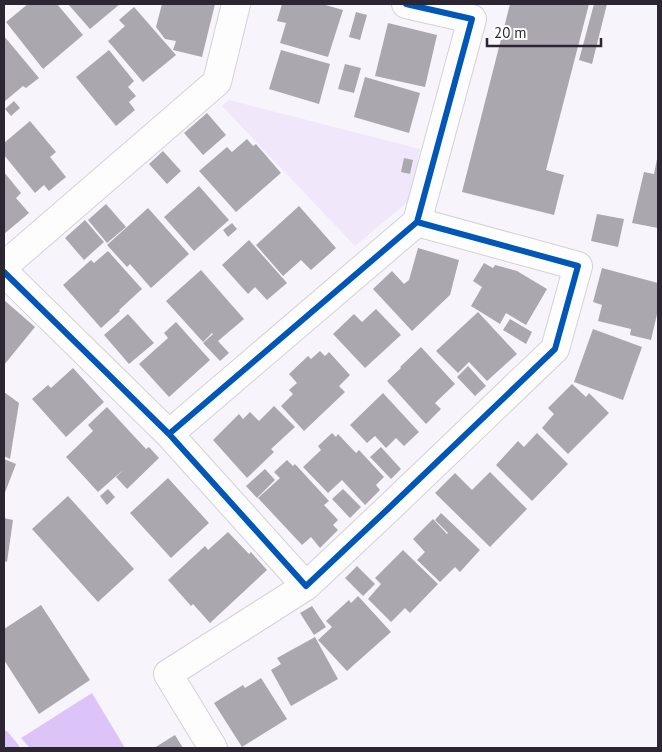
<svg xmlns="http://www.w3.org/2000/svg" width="662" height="752" viewBox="0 0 662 752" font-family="'PT Sans',sans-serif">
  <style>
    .green { fill: #f0e7fb }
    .water { fill: #dcc4f8 }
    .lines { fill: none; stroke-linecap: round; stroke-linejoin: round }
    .stream { stroke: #dcc4f8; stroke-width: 11 }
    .building { fill: #aba7af }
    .minor-casing { stroke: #d4d0d9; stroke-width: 30 }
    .minor { stroke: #fefdfe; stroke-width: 28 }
    .cycleway-casing { stroke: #fff; stroke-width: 9 }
    .cycleway { stroke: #0057b8; stroke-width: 6 }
  </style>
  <rect width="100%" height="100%" fill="#f7f4fb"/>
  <path class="green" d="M229,100L420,149L410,200L355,246L222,106Z"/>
  <path class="water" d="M92,693L125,748H30L21,738Z"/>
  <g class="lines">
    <path class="stream" d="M4,736L14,748"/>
  </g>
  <path class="building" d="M28,4H57L83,35L43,69L6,22Z
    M68,4H120L90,29Z
    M162,4H215L202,57L173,50L176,41L165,39L156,27Z
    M282,4H322L343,10L328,57L280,43L286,23L277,21Z
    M510,4H589L546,170L564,175L554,215L462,192Z
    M594,4H607L592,64L579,60Z
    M134,7L176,55L143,82L108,41L125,26L119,20Z
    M356,12L367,15L360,40L349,37Z
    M388,23L437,35L425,87L375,76Z
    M4,36L39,78L26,88L23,86L5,101Z
    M109,50L134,81L128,87L136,96L129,102L135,110L116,126L76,77Z
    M281,50L330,64L319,104L269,89Z
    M345,64L361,68L354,93L338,89Z
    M365,77L420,93L409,133L354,117Z
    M14,101L20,108L11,116L5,109Z
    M207,113L226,135L203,155L184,133Z
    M30,121L56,152L50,157L66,177L49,191L44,185L35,193L4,155V143Z
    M247,139L253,146L256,144L281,173L236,212L199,171L227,147L232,152Z
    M163,151L181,171L167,184L149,164Z
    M404,158L413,160L410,174L401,172Z
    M657,159H658V228L632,223L644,172L654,174Z
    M4,172L21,193L16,198L29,213L4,234Z
    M199,186L229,220L194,251L164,217Z
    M106,204L126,227L107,243L88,220Z
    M299,206L336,248L311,270L301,260L283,276L256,245Z
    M148,208L189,254L151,288L130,264L127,267L107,245Z
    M597,214L624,219L618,247L591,241Z
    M85,220L104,242L84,260L65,238Z
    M232,223L237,229L228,237L223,230Z
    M249,240L287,283L267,300L255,287L248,294L222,265Z
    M418,248L459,260L450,295L412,331L373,289L392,271L404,284L409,280Z
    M108,251L142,289L119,310L120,311L101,328L63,285L91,260L94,263Z
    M484,263L493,268L495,265L517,271L547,289L526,325L506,313L500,324L471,306L482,287L473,281Z
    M602,268L658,283V310L651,340L630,335L631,329L598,321L602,305L593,302Z
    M201,270L244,319L218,341L229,353L220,361L203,343L213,334L212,333L203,342L166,301Z
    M4,300L35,327L4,365Z
    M376,309L401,335L365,368L333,334L354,314L362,322Z
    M478,312L517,354L487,381L469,362L458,373L436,351Z
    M128,314L154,343L129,364L104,335Z
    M510,319L532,332L526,344L503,330Z
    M176,322L210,360L169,397L139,364L168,338L164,333Z
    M593,329L642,347L623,400L574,382Z
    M421,347L455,384L435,403L441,409L426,424L387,381L401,368L400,367Z
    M320,351L325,356L329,352L350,375L339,386L345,392L304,431L281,406L293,394L289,390L297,383L289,374L308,356L311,359Z
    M468,366L486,386L475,396L457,377Z
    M73,368L104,402L66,437L32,399L48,385L51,388Z
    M572,384L586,397L589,393L609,413L568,454L542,428L554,414L548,408Z
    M4,392L19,403L10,459L4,456Z
    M383,393L419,432L404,446L396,438L386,448L375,436L367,443L350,425Z
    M274,406L295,427L271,449L274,452L247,478L213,440L239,414L243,419L250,412L259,421Z
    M107,407L146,449L149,447L159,458L127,489L116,477L123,470L98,492L66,457L93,431L88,425Z
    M332,433L336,437L338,434L356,453L359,450L384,477L376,485L380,490L365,505L342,480L328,493L303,467L321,450L318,446Z
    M537,433L568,464L532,501L496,465L518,441L524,447Z
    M381,447L401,469L391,479L370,457Z
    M4,459L16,464L4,495Z
    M287,460L293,466L295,464L329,501L324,505L338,520L333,525L338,530L320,548L311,537L302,545L258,498L280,478L274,472Z
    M265,469L275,480L257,498L246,486Z
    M490,472L527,509L490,547L435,493L455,473L472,490Z
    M168,478L209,523L171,558L130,513Z
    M108,489L115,497L107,505L100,496Z
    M343,489L361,507L350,518L332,499Z
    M68,496L134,569L98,602L32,529Z
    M441,513L480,550L460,572L455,567L440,582L417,560L425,552L413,539L433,519L447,534L448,533L435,520Z
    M4,518L13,520L7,562L4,561Z
    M228,532L249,554L251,552L267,570L210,623L193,604L191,606L168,580L205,546L208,550Z
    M403,550L438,584L410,613L405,608L391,622L368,599L381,584L375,578Z
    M357,566L375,584L363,596L345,578Z
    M358,596L391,632L347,671L318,640L332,627L326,621L349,600L351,603Z
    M41,605L90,680L39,714L4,660V629Z
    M312,606L326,627L314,635L300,613Z
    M315,637L338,679L291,706L271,670L281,664L277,658Z
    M261,678L287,719L242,747L214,703L243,685L245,688Z
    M175,735L183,748H154Z"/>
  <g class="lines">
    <defs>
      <path id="minor" d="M4,266L217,82L236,4
        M4,272L169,434L306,586L391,506L555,349L578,266L417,222
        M169,434L417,222L472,19L406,4
        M213,748L168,674L306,586"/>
    </defs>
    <use href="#minor" class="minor-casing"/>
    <use href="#minor" class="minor"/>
    <defs>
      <path id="cycleway" d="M4,272L169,434L306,586L391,506L555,349L578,266L417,222
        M169,434L417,222L472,19L406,4"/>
    </defs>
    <use href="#cycleway" class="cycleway-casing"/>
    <use href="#cycleway" class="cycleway"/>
  </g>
  <rect width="662" height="752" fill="none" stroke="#2b2632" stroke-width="10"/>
  <path d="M487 38v8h114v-8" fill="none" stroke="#2b2632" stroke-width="2.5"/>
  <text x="494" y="38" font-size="15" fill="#2b2632" stroke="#ffffff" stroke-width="4" paint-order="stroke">20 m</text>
</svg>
